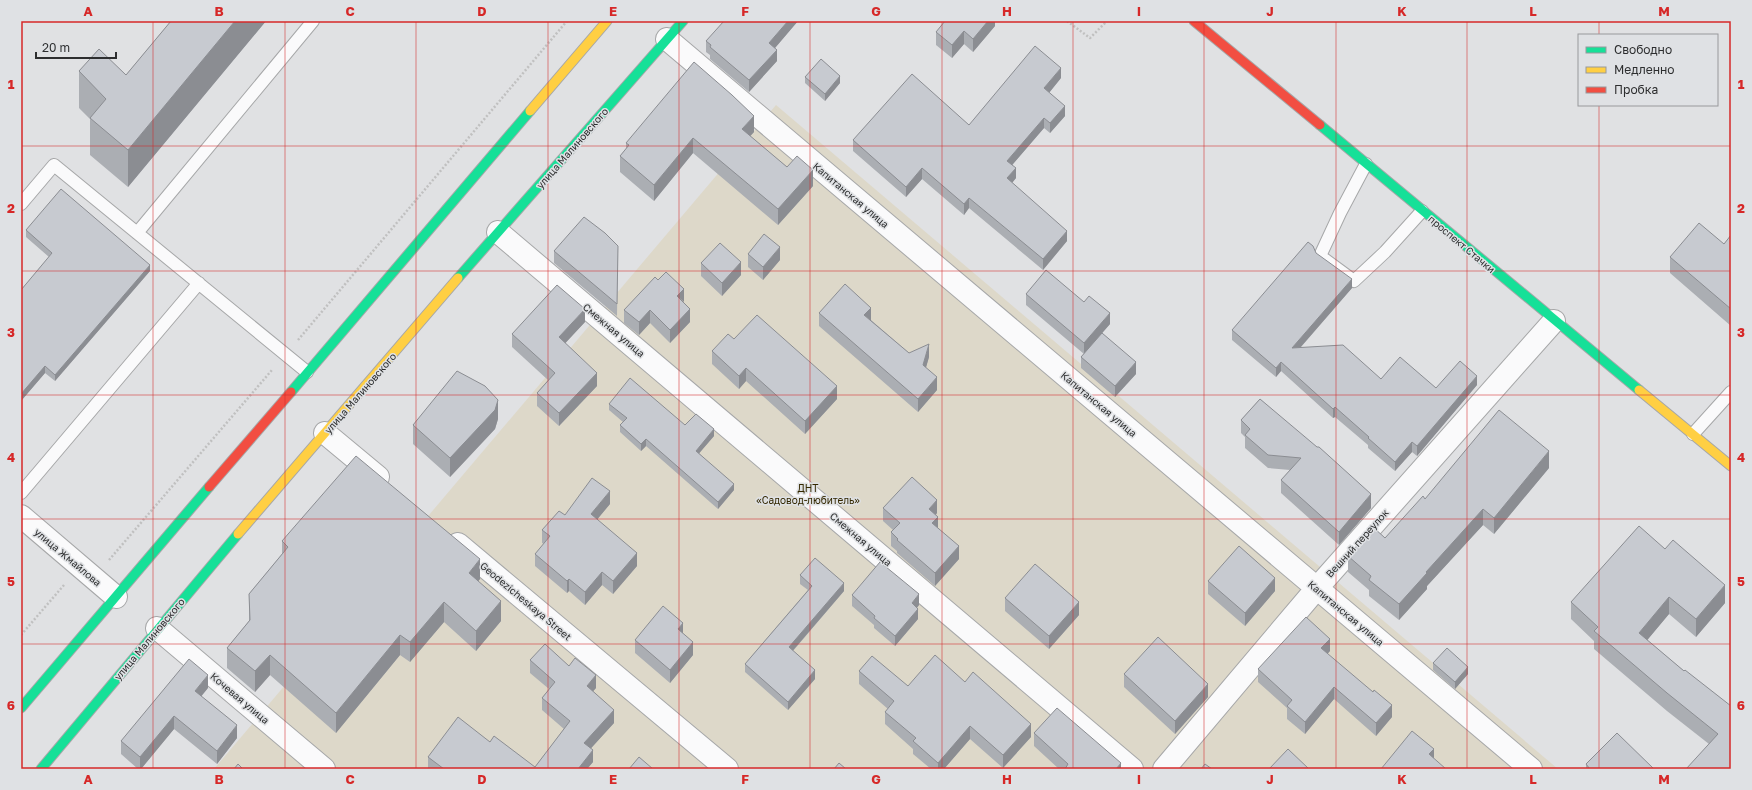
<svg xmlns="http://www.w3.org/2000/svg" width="1752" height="790" viewBox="0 0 1752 790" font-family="'Golos Text',sans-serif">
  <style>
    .green { fill: #ddd8c9 }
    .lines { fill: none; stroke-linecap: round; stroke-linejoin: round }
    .lane-casing { stroke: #a6a7a8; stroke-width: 14 }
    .street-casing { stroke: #a6a7a8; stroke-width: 24 }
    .fast-casing { stroke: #a6a7a8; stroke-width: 11 }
    .slow-casing { stroke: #a6a7a8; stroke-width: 11 }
    .jam-casing { stroke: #a6a7a8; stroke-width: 11 }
    .path { stroke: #c0c0c0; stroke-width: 2.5; stroke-dasharray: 2 2; stroke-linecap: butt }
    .lane { stroke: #fafafb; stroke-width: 12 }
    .street { stroke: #fafafb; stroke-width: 22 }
    .fast { stroke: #16e098; stroke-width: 9 }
    .slow { stroke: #ffcf43; stroke-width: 9 }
    .jam { stroke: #f24e42; stroke-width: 9 }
    .wall { fill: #abaeb3 }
    .shaded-wall { fill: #8b8d92 }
    .building { fill: #c7cad0; stroke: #8b8d92 }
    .grid { fill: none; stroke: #d62828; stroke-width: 1; stroke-opacity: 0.55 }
    .labels { text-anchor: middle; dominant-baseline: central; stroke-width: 3; stroke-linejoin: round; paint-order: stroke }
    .street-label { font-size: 10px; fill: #2d2e2f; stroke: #dfe1e4 }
    .park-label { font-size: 10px; fill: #342800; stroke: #dfe1e4 }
    .neatline { fill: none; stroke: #d62828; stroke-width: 1.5 }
    .grid-label { font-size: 13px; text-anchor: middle; font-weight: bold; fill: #d62828 }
  </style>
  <rect width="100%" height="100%" fill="#e0e1e3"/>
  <path class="green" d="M776,105L1558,769H214Z"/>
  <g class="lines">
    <defs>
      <path id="lane" d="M1366,164L1340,213L1320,256L1354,281L1385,252L1422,211
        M21,204L54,165L307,372
        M137,233L313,21
        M1693,434L1731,392
        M21,493L199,283"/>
      <path id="street" d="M667,39L1531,769
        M498,232L1132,769
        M325,433L378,477
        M21,516L116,597
        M458,544L727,769
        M157,628L324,769
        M1164,769L1317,588L1554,321"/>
      <path id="fast" d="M1320,125L1639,390
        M458,278L683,21
        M291,392L530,111
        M21,708L209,487
        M41,769L238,534"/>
      <path id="slow" d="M530,111L607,21
        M1639,390L1731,466
        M238,534L458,278"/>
      <path id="jam" d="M1194,21L1320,125
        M209,487L291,392"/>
    </defs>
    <use href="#lane" class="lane-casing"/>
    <use href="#street" class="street-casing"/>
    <use href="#fast" class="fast-casing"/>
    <use href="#slow" class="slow-casing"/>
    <use href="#jam" class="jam-casing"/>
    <path class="path" d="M1067,21L1090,38L1107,21
      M298,340L567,21
      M109,560L272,370
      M21,635L64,585"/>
    <use href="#lane" class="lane"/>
    <use href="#street" class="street"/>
    <use href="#fast" class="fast"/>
    <use href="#slow" class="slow"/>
    <use href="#jam" class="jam"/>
  </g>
  <path class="wall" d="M171,21H266L128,187L90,155V119L79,108V71L126,75Z
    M798,21L775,48L777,61L749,92L710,59V55L706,52V41Z
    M995,21V26L973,52L964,44L952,58L936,45V32Z
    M805,77L840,83L825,101L805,83Z
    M1061,78L1049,93L1065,116L1050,133L1044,128L1012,165L1016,178L1012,183L1067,241L1043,270L969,208L964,215L922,179L906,197L853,151V140L969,125Z
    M754,132L750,136L787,167L813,186L778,225L693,153L654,201L620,172V156L626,149V143Z
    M26,230L150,271L55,381L45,373L21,401V290L49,257L26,237Z
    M1731,235V326L1670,273V257L1724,244Z
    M618,246L617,316L554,263V251Z
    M1316,253L1352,288L1301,347L1381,379L1436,388L1477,385L1417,456L1412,452L1395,471L1368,448V445L1335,417L1333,418L1281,371L1276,377L1232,340V330Z
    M748,254L780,260L763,280L748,267Z
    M701,263L741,275L722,296L701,276Z
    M658,280L683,302L690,322L670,343L650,323L639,335L624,323V310Z
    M1026,294L1110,324L1102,333L1136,374L1115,397L1081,368V357L1084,354L1026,305Z
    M819,313L871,320L909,353L929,357L926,367L937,390L918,412L819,326Z
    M585,322L565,343L597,386L559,426L537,406V393L548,380L512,347V334Z
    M734,339L837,399L805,434L746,381L739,389L712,364V351Z
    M1260,399L1371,508L1339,545L1281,493V480L1290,470L1268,468L1245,448V437L1241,433V420Z
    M609,404L685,425L714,436L699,453L734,490L718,509L646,446L641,451L620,432V425L623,422L609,410Z
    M498,419L495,429L450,477L413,444V425Z
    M1549,468L1494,534L1483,525L1427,586V589L1399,620L1369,596V590L1348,572V556L1385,538L1425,499Z
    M610,504L597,519L637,566L613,594L602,585L585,605L569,591L567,593L535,566V554L544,544L542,543V530L565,515Z
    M883,508L937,513L936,515L938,528L959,559L935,586L897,553V551L891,546V532L893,530L883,521Z
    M282,541L480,579L478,581L501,621L476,651L444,622L410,662L400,655L336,733L270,675L255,692L227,668V648L249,621V594L282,554Z
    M1665,549L1725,603L1696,637L1669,614L1647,640L1684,671L1731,706V769L1709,744L1667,711L1594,649V641L1571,619V602Z
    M800,575L844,591L793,651L815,679L788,710L745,672V664L808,590L800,584Z
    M1208,581L1275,591L1245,626L1208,594Z
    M852,595L919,605L917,608L918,619L895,646L874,628V625L852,606Z
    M1005,598L1079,615L1049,649L1005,611Z
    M683,634L693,655L670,683L635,653V640Z
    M1330,651L1327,654L1392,717L1376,736L1334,699L1305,734L1287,719V708L1258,682V669Z
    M530,660L569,666L596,688L593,691L614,723L591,748L593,762L587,769H428V757L490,742L535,767L564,729L542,710V698L549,689L530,673Z
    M1433,663L1468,674L1455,689L1433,670Z
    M859,671L908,686L965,682L1031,737L1003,768L970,739L944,769H931L913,754V749L885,724V712L888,709L859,684Z
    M1124,674L1208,697L1175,734L1124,687Z
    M208,688L201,696L237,738L217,764L174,729L141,769H138L121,754V741Z
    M1034,733L1121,769H1059L1034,746Z
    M1586,764L1654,769H1586Z"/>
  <path class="shaded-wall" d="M235,21H266L128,187V150Z
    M788,21H798L769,55V43Z
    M988,21H995V26L973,52V39Z
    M964,31V44L952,58V45Z
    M777,50V61L749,92V80Z
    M1061,68V78L1044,99V88Z
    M840,76V83L825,101V94Z
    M1065,106V116L1050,133V123Z
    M754,116V132L742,145V129Z
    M1044,118V128L1007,171V161Z
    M693,138V153L654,201V185Z
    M922,168V179L906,197V187Z
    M1016,168V178L1007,189V178Z
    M813,170V186L778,225V209Z
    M969,198V208L964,215V204Z
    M1067,231V241L1043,270V259Z
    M780,247V260L763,280V267Z
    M741,262V275L722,296V283Z
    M150,265V271L55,381V375Z
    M1352,279V288L1292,357V348Z
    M684,289V302L677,296Z
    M871,308V321L864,315Z
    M585,309V322L559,350V337Z
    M690,309V322L670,343V330Z
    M650,310V323L639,335V322Z
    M1110,313V324L1084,354V343Z
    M929,344V357L923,378V365Z
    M1136,362V374L1115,397V386Z
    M1281,362V371L1276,377V368Z
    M45,366V373L21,401V394Z
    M746,368V381L739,389V376Z
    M597,373V386L559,426V413Z
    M1477,376V385L1417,456V446Z
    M937,377V390L918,412V399Z
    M837,386V399L805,434V421Z
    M498,400V419L495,429L450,477V458Z
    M1335,407V417L1333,418V409Z
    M714,429V436L696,457V451Z
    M646,439V446L641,451V444Z
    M1412,442V452L1395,471V462Z
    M1549,451V468L1494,534V518Z
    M734,484V490L718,509V502Z
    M610,491V504L591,527V514Z
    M1371,494V508L1339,545V532Z
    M937,500V513L929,522V509Z
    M1483,509V525L1427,586V589L1399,620V604L1426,572Z
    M938,517V530L932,523Z
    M959,546V559L935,586V573Z
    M637,553V566L613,594V581Z
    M480,559V579L469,593V573Z
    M602,572V585L585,605V592Z
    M1275,578V591L1245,626V613Z
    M569,579V591L567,593V581Z
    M844,583V591L789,655V647Z
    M1725,585V603L1696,637V619Z
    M919,594V605L912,614V603Z
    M1669,597V614L1639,650V633Z
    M501,601V621L476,651V631Z
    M444,602V622L410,662V642Z
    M1079,602V615L1049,649V636Z
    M918,609V619L895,646V636Z
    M683,623V636L678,629Z
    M400,635V655L336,733V713Z
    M1330,639V651L1321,661V648Z
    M693,642V655L670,683V670Z
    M270,655V675L255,692V671Z
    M1468,667V674L1455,689V682Z
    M815,670V679L788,710V702Z
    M208,675V688L195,704V691Z
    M596,675V688L587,698V686Z
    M1208,684V697L1175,734V721Z
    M1334,687V699L1305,734V722Z
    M1392,705V717L1376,736V723Z
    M614,710V723L584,756V743Z
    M174,716V729L141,769H140V757Z
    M1031,724V737L1003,768V755Z
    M237,725V738L217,764V751Z
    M970,726V739L944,769H938V763Z
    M1434,749V762L1429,754Z
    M593,750V762L587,769H578Z
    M1121,763V769H1116Z"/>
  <path class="building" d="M171,21H235L128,150L90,118L106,99L79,71L99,49L126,75Z
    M724,21H788L769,43L777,50L749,80L710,47L711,45L706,41Z
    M945,21H988L973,39L964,31L952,45L936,32Z
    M1035,46L1061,68L1044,88L1065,106L1050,123L1044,118L1007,161L1016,168L1007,178L1067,231L1043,259L969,198L964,204L922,168L906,187L853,140L912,74L969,125Z
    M821,59L840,76L825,94L805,77Z
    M694,62L732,95L754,116L742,129L787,167L797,156L813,170L778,209L693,138L654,185L620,156L629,145L626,143Z
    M61,189L150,265L55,375L45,366L21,394V290L52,253L26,230Z
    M584,217L605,233L618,246L617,304L554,251Z
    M1699,223L1724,244L1731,235V309L1670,257Z
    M764,234L780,247L763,267L748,254Z
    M1308,242L1313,246L1316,253L1352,279L1292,348L1343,345L1381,379L1400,357L1436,388L1460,361L1477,376L1417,446L1412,442L1395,462L1368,438L1369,437L1335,407L1333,409L1281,362L1276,368L1232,330Z
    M720,243L741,262L722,283L701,263Z
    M1046,270L1084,302L1089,296L1110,313L1084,343L1026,294Z
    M666,272L684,289L677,296L690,309L670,330L650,310L639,322L624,310L655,277L658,280Z
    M845,284L871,308L864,315L909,353L929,344L923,365L937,377L918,399L819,313Z
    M557,285L585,309L559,337L597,373L559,413L537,393L555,373L512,334Z
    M757,315L837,386L805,421L746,368L739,376L712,351L728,334L734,339Z
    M1102,333L1136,362L1115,386L1081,357Z
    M457,371L485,386L498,400L495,410L450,458L413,425Z
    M630,378L685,425L696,414L714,429L696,451L734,484L718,502L646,439L641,444L620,425L627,418L609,404Z
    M1260,399L1317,447H1319L1371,494L1339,532L1281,480L1301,458L1268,455L1245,435L1250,429L1241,420Z
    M1499,410L1549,451L1494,518L1483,509L1426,572L1427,573L1399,604L1369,580L1371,576L1348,556L1373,527L1385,538L1423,496L1425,499Z
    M356,456L480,559L469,573L501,601L476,631L444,602L410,642L400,635L336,713L270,655L255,671L227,648L250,620L249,594L288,547L282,541Z
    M912,477L937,500L929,509L938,517L932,523L959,546L935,573L897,540L898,539L891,532L900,523L883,508Z
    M592,478L610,491L591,514L637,553L613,581L602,572L585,592L569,579L567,581L535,554L550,536L542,530L559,511L565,515Z
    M1639,526L1665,549L1673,540L1725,585L1696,619L1669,597L1639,633L1684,671L1685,670L1731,706V769H1686L1718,734L1667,693L1594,631L1598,627L1571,602Z
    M1239,546L1275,578L1245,613L1208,581Z
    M815,558L844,583L789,647L815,670L788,702L745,664L812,586L800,575Z
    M880,562L919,594L912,603L918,609L895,636L874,618L875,616L852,595Z
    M1035,564L1079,602L1049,636L1005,598Z
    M663,606L683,623L678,629L693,642L670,670L635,640Z
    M1306,617L1330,639L1321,648L1373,692L1374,690L1392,705L1376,723L1334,687L1305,722L1287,706L1292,700L1258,669Z
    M1158,637L1208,684L1175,721L1124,674Z
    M545,644L569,666L575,658L596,675L587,686L614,710L584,743L593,750L578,769H444L428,757L458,717L490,742L494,736L535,767L570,721L542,698L555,682L530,660Z
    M1447,648L1468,667L1455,682L1433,663Z
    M935,655L965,682L973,672L1031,724L1003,755L970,726L938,763L913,741L916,738L885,712L894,701L859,671L872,656L908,686Z
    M189,659L208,675L195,691L237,725L217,751L174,716L140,757L121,741Z
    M1057,708L1121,763L1116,769H1065L1068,764L1034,733Z
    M1412,731L1434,749L1429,754L1446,769H1381Z
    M1617,733L1654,769H1590L1586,764Z
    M1288,749L1309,769H1269Z
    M639,757L653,769H629Z
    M839,763L846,769H834Z
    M238,764L243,769H234Z
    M1205,764L1212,769H1201Z"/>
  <path class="grid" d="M153,21V769M285,21V769M416,21V769M548,21V769M679,21V769M810,21V769M942,21V769M1073,21V769M1204,21V769M1336,21V769M1467,21V769M1599,21V35M1599,105V769M21,146H1731M21,271H1731M21,395H1731M21,519H1731M21,644H1731"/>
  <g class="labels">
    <g class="street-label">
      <text transform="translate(572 148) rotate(-49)">улица Малиновского</text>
      <text transform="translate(851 195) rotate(40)">Капитанская улица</text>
      <text transform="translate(1462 244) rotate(40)">проспект Стачки</text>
      <text transform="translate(614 330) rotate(40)">Смежная улица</text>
      <text transform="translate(360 393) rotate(-49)">улица Малиновского</text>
      <text transform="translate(1099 404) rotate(40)">Капитанская улица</text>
      <text transform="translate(861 539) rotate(40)">Смежная улица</text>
      <text transform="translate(1357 543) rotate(-48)">Вешний переулок</text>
      <text transform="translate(68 557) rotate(40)">улица Жмайлова</text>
      <text transform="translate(526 601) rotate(40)">Geodezicheskaya Street</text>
      <text transform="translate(1346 613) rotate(40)">Капитанская улица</text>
      <text transform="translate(149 639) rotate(-50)">улица Малиновского</text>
      <text transform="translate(240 698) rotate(40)">Кочевая улица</text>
    </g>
    <g class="park-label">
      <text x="808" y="488">ДНТ<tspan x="808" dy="12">«Садовод-любитель»</tspan></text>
    </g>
  </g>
  <rect width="1752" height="790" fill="none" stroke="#dfe1e4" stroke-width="44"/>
  <rect x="1578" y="34" width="140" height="72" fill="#dfe1e4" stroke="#98999c"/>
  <rect x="1586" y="47" width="20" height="6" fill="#16e098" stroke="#98999c"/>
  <text x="1614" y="54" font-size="12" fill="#2d2e2f">Свободно</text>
  <rect x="1586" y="67" width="20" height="6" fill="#ffcf43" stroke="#98999c"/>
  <text x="1614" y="74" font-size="12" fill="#2d2e2f">Медленно</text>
  <rect x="1586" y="87" width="20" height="6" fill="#f24e42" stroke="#98999c"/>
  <text x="1614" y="94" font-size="12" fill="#2d2e2f">Пробка</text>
  <path d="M36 52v6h80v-6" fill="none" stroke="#2d2e2f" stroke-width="2"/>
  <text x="42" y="52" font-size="12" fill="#2d2e2f" stroke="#dfe1e4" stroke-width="3" paint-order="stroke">20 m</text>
  <rect x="22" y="22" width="1708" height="746" class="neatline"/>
  <g class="grid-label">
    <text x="88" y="16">A</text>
    <text x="219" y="16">B</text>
    <text x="350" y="16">C</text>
    <text x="482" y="16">D</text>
    <text x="613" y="16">E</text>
    <text x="745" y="16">F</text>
    <text x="876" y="16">G</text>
    <text x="1007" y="16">H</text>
    <text x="1139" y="16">I</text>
    <text x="1270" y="16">J</text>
    <text x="1402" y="16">K</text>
    <text x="1533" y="16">L</text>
    <text x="1664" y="16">M</text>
    <text x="11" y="89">1</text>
    <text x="1741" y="89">1</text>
    <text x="11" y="213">2</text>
    <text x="1741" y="213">2</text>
    <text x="11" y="337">3</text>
    <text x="1741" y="337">3</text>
    <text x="11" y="462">4</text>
    <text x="1741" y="462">4</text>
    <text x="11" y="586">5</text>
    <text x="1741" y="586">5</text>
    <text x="11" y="710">6</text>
    <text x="1741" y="710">6</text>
    <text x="88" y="784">A</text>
    <text x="219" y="784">B</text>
    <text x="350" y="784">C</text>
    <text x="482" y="784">D</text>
    <text x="613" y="784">E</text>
    <text x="745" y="784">F</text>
    <text x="876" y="784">G</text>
    <text x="1007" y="784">H</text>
    <text x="1139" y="784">I</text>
    <text x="1270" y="784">J</text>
    <text x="1402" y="784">K</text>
    <text x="1533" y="784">L</text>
    <text x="1664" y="784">M</text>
  </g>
</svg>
